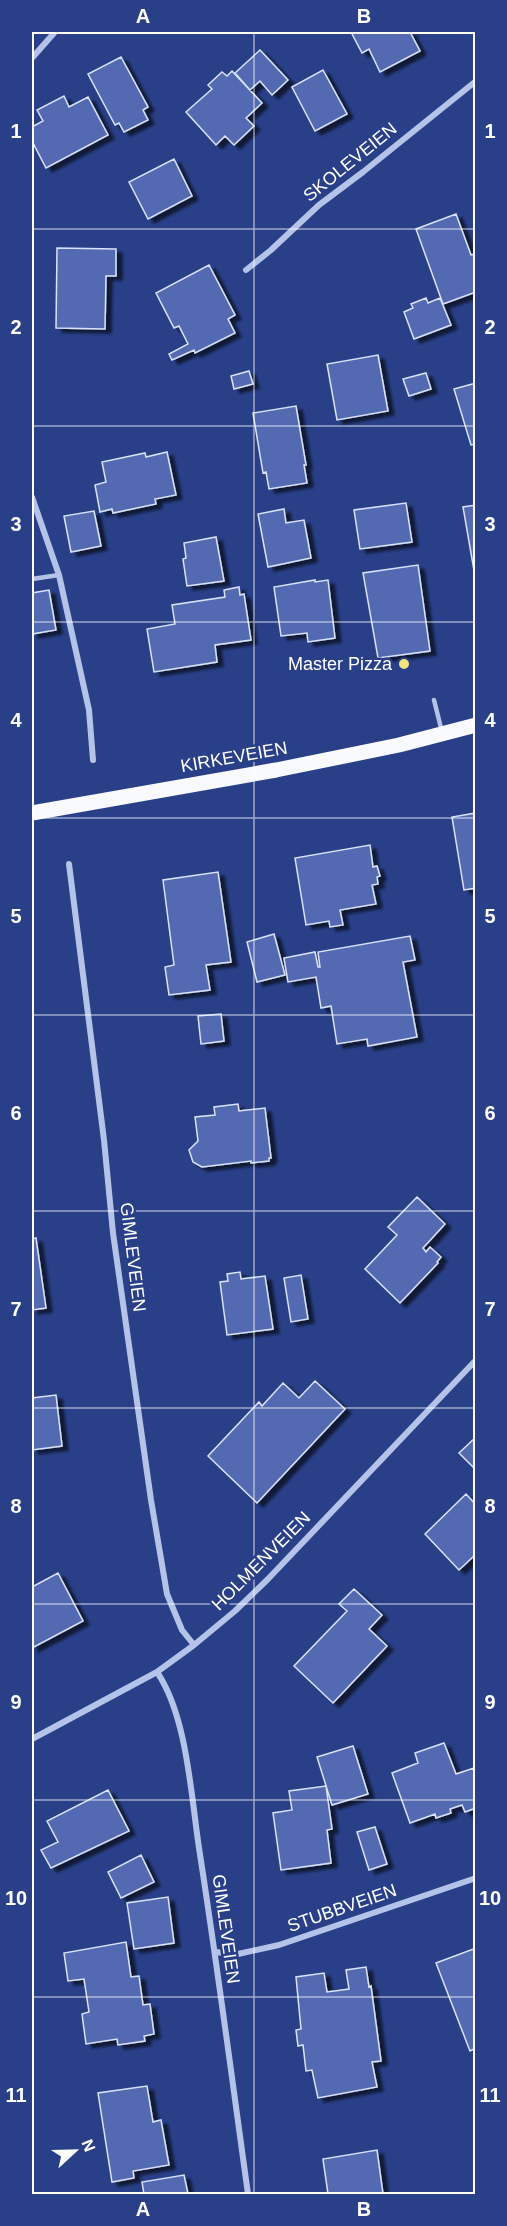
<svg xmlns="http://www.w3.org/2000/svg" width="507" height="2226" viewBox="0 0 507 2226" font-family="Helvetica,sans-serif">
  <style>
    .building { fill: #5269b1; stroke: #dae2f7; stroke-width: 1.5; filter: url(#shadow) }
    .lines { fill: none; stroke-linecap: round; stroke-linejoin: round }
    .lane { stroke: #b6c3e9; stroke-width: 4.5 }
    .street { stroke: #b6c3e9; stroke-width: 6 }
    .primary { stroke: #f9fafe; stroke-width: 15 }
    .grid { fill: none; stroke: #fff; stroke-width: 1.5; stroke-opacity: 0.55 }
    .poi-dot { fill: #f0e57d; stroke: #294089; stroke-width: 2 }
    .labels { text-anchor: middle; dominant-baseline: central; stroke-width: 5; stroke-linejoin: round; paint-order: stroke }
    .street-label { font-size: 18px; fill: #fff; stroke: #294089 }
    .poi-label { font-size: 18px; fill: #fff; stroke: #294089; text-anchor: end }
    .neatline { fill: none; stroke: #fff; stroke-width: 2 }
    .grid-label { font-size: 20px; text-anchor: middle; font-weight: bold; fill: #fff }
  </style>
  <defs>
    <filter id="shadow"><feDropShadow dx="6" dy="4" stdDeviation="1.5" flood-color="#0009"/></filter>
  </defs>
  <rect width="100%" height="100%" fill="#294089"/>
  <path class="building" d="M351,32H410L420,51L380,72L369,49L362,53Z
    M260,50L288,80L272,95L260,81L250,90L235,73Z
    M121,57L148,107L143,110L148,120L124,132L119,123L115,125L88,74Z
    M323,70L347,114L315,131L292,87Z
    M232,71L262,103L246,118L254,126L234,145L225,136L216,145L186,112L212,89L208,85L222,72L227,76Z
    M64,96L69,107L88,97L108,135L46,168L32,141V127L43,121L37,110Z
    M174,159L192,196L148,219L129,182Z
    M456,214L471,255L476,254V292L443,304L416,229Z
    M57,248L116,249V276H106L105,329L56,328Z
    M209,265L235,315L228,319L235,333L195,353L194,350L172,360L169,354L188,344L179,326L174,328L156,293Z
    M426,298L428,303L440,298L451,325L414,339L404,312L413,308L411,304Z
    M378,355L388,411L337,420L327,364Z
    M249,371L253,384L234,389L231,376Z
    M426,373L431,389L409,396L403,379Z
    M476,383V444L471,445L454,389Z
    M296,406L306,465H304L307,483L269,489L266,472L263,473L253,413Z
    M167,452L176,495L155,499L156,504L113,513L112,509L100,512L95,485L106,482L102,462L145,453L146,457Z
    M406,503L412,542L360,549L354,510Z
    M476,505V582L463,507Z
    M284,509L286,523L304,520L311,558L268,567L258,514Z
    M94,511L101,546L71,552L64,516Z
    M216,537L224,581L187,586L183,559L186,558L184,543Z
    M418,565L430,651L378,658L363,573Z
    M315,580V582L328,580L335,638L308,642L307,633L281,636L274,587Z
    M239,587L240,595L244,594L251,640L215,645L217,662L154,672L147,629L175,624L172,605L225,597L224,590Z
    M49,590L56,630L32,634V593Z
    M476,813V888L464,890L452,817Z
    M370,845L373,867L377,866L380,876L377,877L378,884L372,885L376,904L340,910L343,925L330,927L329,921L306,925L295,858Z
    M218,872L231,962L206,965L210,990L169,995L165,967L174,965L163,880Z
    M274,934L285,975L257,982L247,942Z
    M410,936L415,960L403,962L417,1037L368,1046L367,1039L337,1044L331,1006L321,1008L316,977L288,982L284,958L315,952L318,967H320L318,952Z
    M221,1014L224,1041L201,1044L198,1016Z
    M238,1104L239,1111L265,1108L271,1158H269V1161L251,1163V1161L202,1167L193,1162L189,1150L198,1141L195,1117L215,1115L214,1107Z
    M417,1197L445,1224L423,1248L426,1252L430,1247L441,1257L437,1262L438,1263L400,1303L365,1269L397,1235L388,1227Z
    M36,1238L46,1308L32,1310V1239Z
    M240,1272L241,1279L265,1276L273,1329L227,1335L220,1282L228,1281L227,1274Z
    M301,1275L308,1319L291,1322L284,1278Z
    M315,1381L345,1409L257,1503L208,1456L259,1402L262,1406L283,1383L299,1398Z
    M56,1395L62,1446L32,1450V1398Z
    M476,1437V1470L459,1453Z
    M466,1494L476,1505V1554L459,1570L425,1534Z
    M58,1573L83,1621L32,1648V1587Z
    M354,1589L382,1615L369,1629L387,1646L333,1703L294,1666L347,1611L339,1604Z
    M444,1743L456,1774L474,1768L476,1808L465,1812L462,1805L450,1809L451,1813L436,1818L435,1814L410,1823L392,1773L418,1763L415,1753Z
    M353,1746L368,1794L332,1805L317,1757Z
    M326,1786L332,1829L327,1830L331,1863L281,1870L273,1813L292,1810L289,1791Z
    M108,1790L129,1831L51,1868L41,1850L58,1842L47,1821Z
    M375,1827L387,1864L369,1870L357,1832Z
    M141,1855L154,1882L121,1898L108,1872Z
    M168,1897L174,1943L134,1949L127,1903Z
    M126,1942L131,1977L139,1976L143,2005L150,2004L154,2034L144,2036L145,2041L118,2045L117,2039L86,2044L82,2014L89,2012L84,1979L68,1981L64,1953Z
    M476,1948V2048L470,2051L436,1963Z
    M366,1967L369,1987L371,1986L381,2061L372,2062L377,2087L318,2098L312,2070L306,2071L303,2045L298,2046L296,2030L301,2029L296,1977L324,1973L327,1992L349,1989L346,1970Z
    M147,2086L153,2122L161,2120L169,2165L133,2171L134,2178L112,2182L98,2093Z
    M377,2150L383,2194H328L323,2159Z
    M184,2175L188,2194H144L142,2182Z"/>
  <g class="lines">
    <path class="lane" d="M32,579L59,575
      M434,700L442,732"/>
    <path class="street" d="M32,58L55,32
      M246,270L271,250L319,205L363,172L476,81
      M32,497L59,575L89,710L93,760
      M69,864L104,1140L113,1233L151,1500L167,1594L182,1630L194,1645
      M157,1672C187,1716 191,1795 199,1848C217,1963 232,2079 248,2194
      M32,1739L157,1672L194,1645L235,1611L268,1579L476,1360
      M215,1952L238,1954L279,1945L476,1878"/>
    <path class="primary" d="M32,813L276,770L399,745L476,725"/>
  </g>
  <path class="grid" d="M254,32V2194M32,229H476M32,426H476M32,622H476M32,818H476M32,1015H476M32,1211H476M32,1408H476M32,1604H476M32,1800H476M32,1997H476"/>
  <circle class="poi-dot" cx="404" cy="664" r="6"/>
  <g class="labels">
    <g class="street-label">
      <text transform="translate(350 162) rotate(-39)">SKOLEVEIEN</text>
      <text transform="translate(234 757) rotate(-10)">KIRKEVEIEN</text>
      <text transform="translate(133 1257) rotate(83)">GIMLEVEIEN</text>
      <text transform="translate(261 1561) rotate(-45)">HOLMENVEIEN</text>
      <text transform="translate(342 1908) rotate(-19)">STUBBVEIEN</text>
      <text transform="translate(226 1929) rotate(82)">GIMLEVEIEN</text>
    </g>
    <g class="poi-label">
      <text x="392" y="664">Master Pizza</text>
    </g>
  </g>
  <rect width="507" height="2226" fill="none" stroke="#294089" stroke-width="66"/>
  <g transform="translate(75 2151) rotate(68)" stroke="#294089" stroke-width="4.5" paint-order="stroke">
  <path d="M0-4.5L10 22L0 15L-10 22Z" fill="#ffffff"/>
  <text y="-9" font-size="16" font-weight="bold" text-anchor="middle" fill="#ffffff">N</text>
  </g>
  <rect x="33" y="33" width="441" height="2160" class="neatline"/>
  <g class="grid-label">
    <text x="143" y="23">A</text>
    <text x="364" y="23">B</text>
    <text x="16" y="138">1</text>
    <text x="490" y="138">1</text>
    <text x="16" y="334">2</text>
    <text x="490" y="334">2</text>
    <text x="16" y="531">3</text>
    <text x="490" y="531">3</text>
    <text x="16" y="727">4</text>
    <text x="490" y="727">4</text>
    <text x="16" y="923">5</text>
    <text x="490" y="923">5</text>
    <text x="16" y="1120">6</text>
    <text x="490" y="1120">6</text>
    <text x="16" y="1316">7</text>
    <text x="490" y="1316">7</text>
    <text x="16" y="1513">8</text>
    <text x="490" y="1513">8</text>
    <text x="16" y="1709">9</text>
    <text x="490" y="1709">9</text>
    <text x="16" y="1905">10</text>
    <text x="490" y="1905">10</text>
    <text x="16" y="2102">11</text>
    <text x="490" y="2102">11</text>
    <text x="143" y="2216">A</text>
    <text x="364" y="2216">B</text>
  </g>
</svg>
